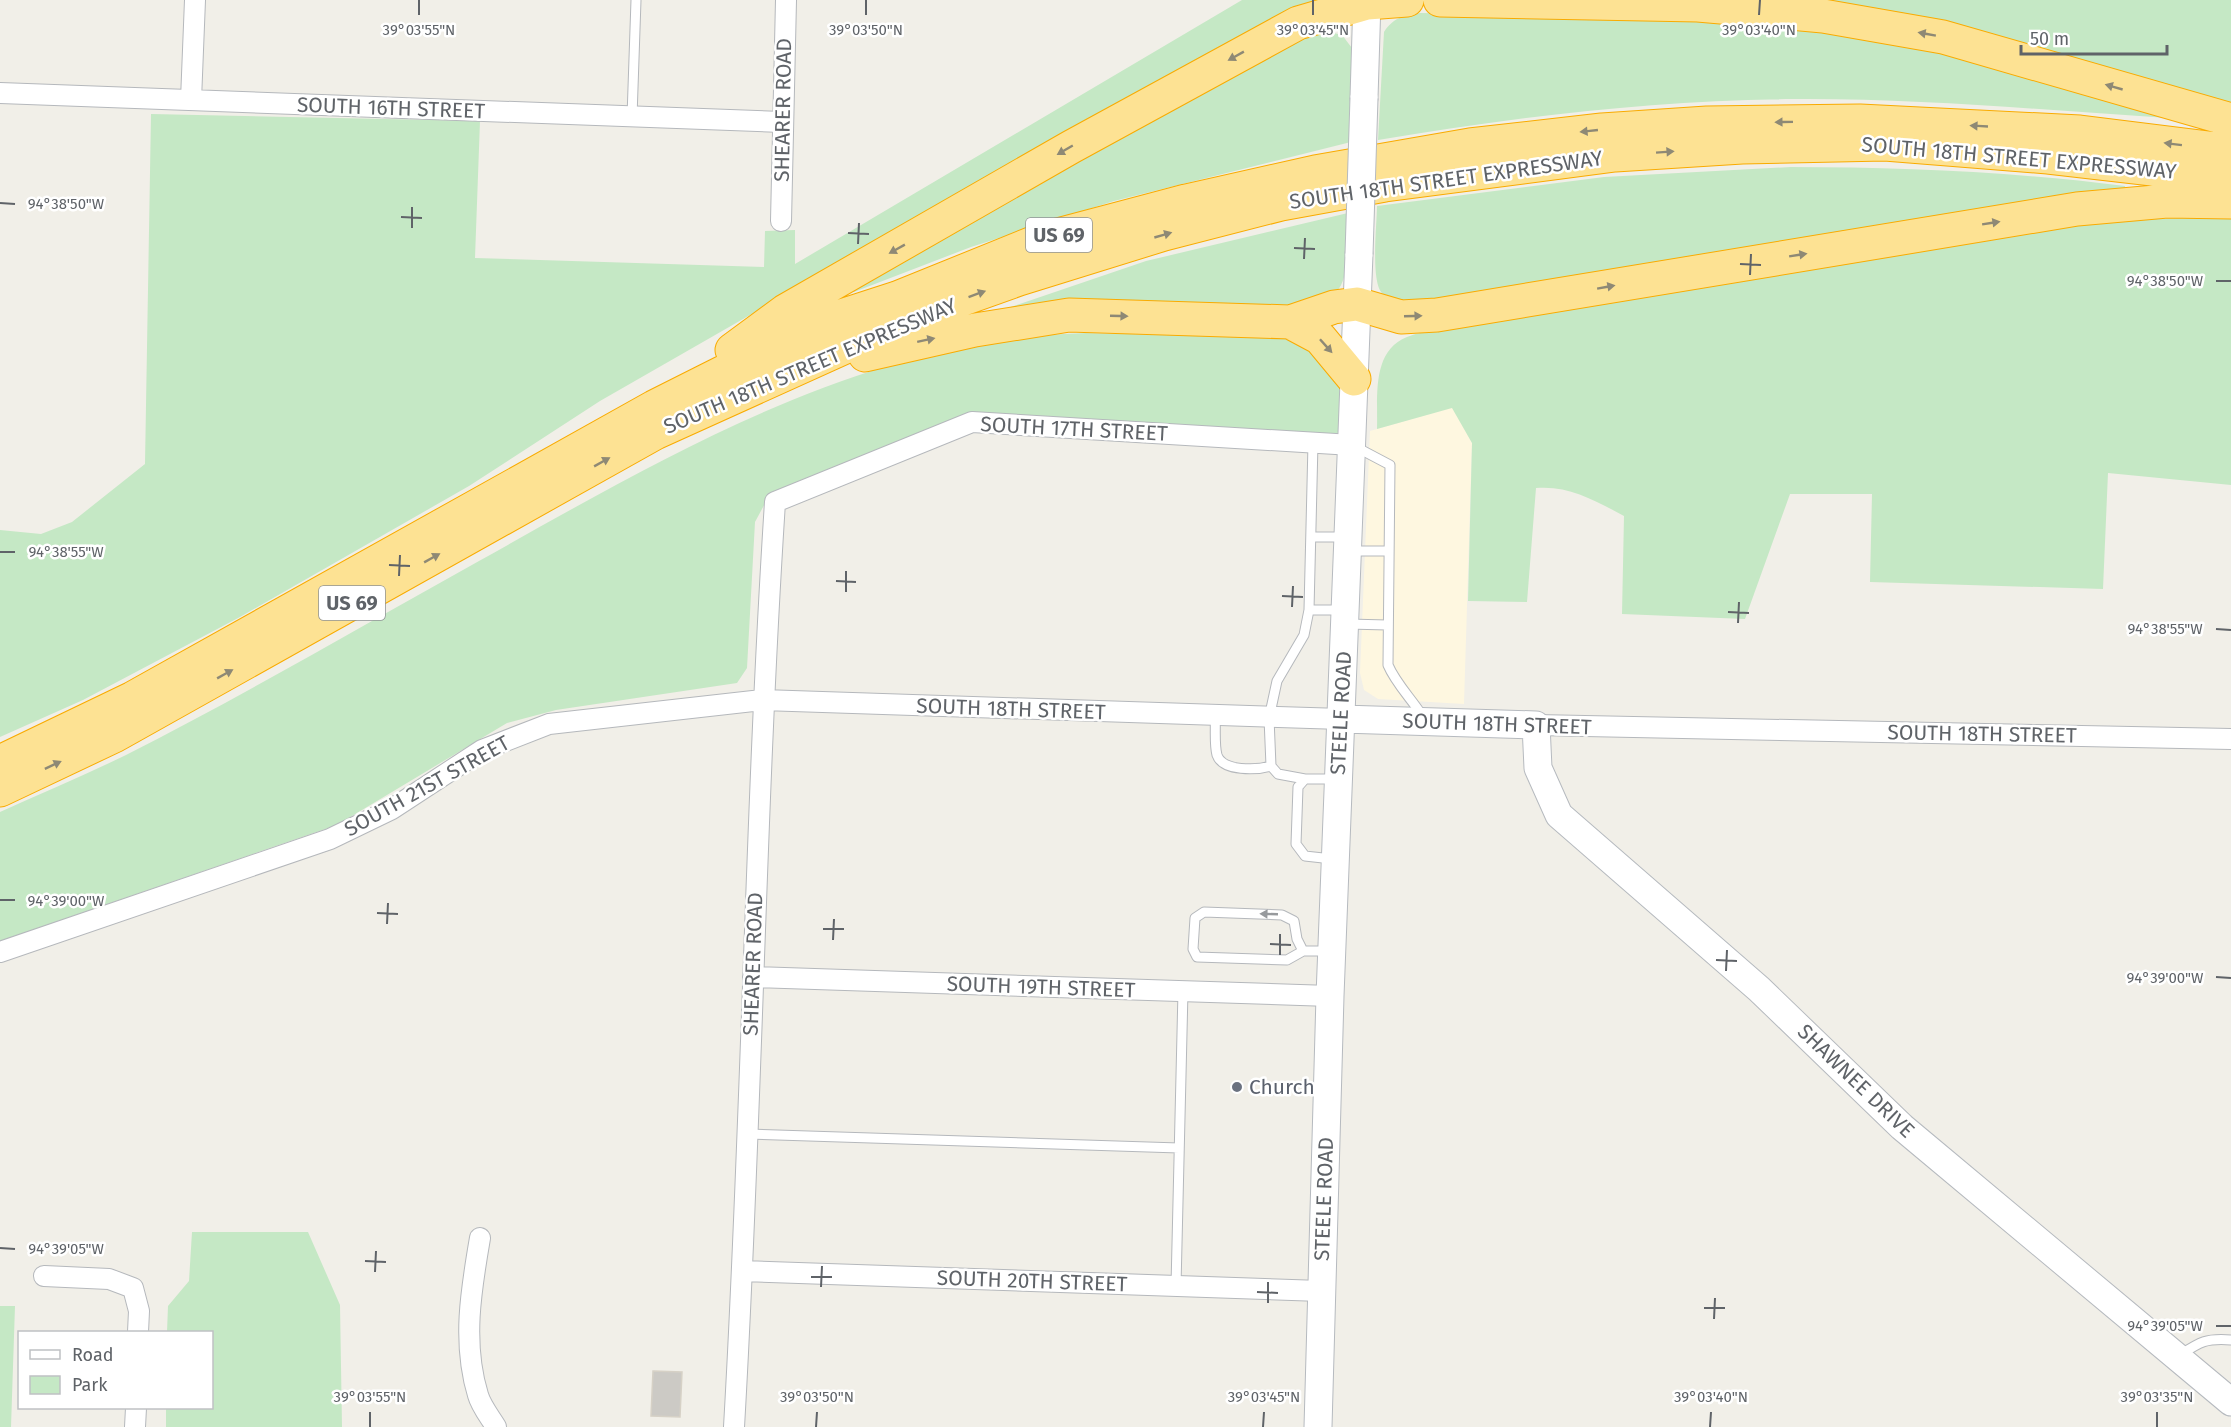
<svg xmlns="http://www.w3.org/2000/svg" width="2231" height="1427" viewBox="0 0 2231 1427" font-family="'Fira Sans',sans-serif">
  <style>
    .commercial { fill: #fef7e0 }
    .green { fill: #c5e8c5 }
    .building { fill: #cccac5; stroke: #d6d1c6; stroke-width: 1.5 }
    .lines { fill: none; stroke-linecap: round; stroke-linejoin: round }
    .lane-casing { stroke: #b5b8bc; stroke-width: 11 }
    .street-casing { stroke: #b5b8bc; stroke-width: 22 }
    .secondary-casing { stroke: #b6babf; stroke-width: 29 }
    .highway-casing { stroke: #f9ab00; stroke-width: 35 }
    .lane { stroke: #fff; stroke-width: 9 }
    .street { stroke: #fff; stroke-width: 20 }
    .secondary { stroke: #fff; stroke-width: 27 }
    .highway { stroke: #fde293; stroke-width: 33 }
    .secondary-bridge-casing { stroke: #b6babf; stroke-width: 29; stroke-linecap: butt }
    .secondary-bridge { stroke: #fff; stroke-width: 27 }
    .oneway { fill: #8e8975 }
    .oneway2 { fill: #979a9d }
    .ticks { fill: none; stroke: #5f6368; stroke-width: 2 }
    .worship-dot { fill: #6b7280; stroke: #fff; stroke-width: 2 }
    .labels { text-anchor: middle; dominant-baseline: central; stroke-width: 5; stroke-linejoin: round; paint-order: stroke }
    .shield { fill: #fff; stroke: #8f9295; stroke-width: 1.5 }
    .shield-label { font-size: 20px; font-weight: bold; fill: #5f6368 }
    .street-label { font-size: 21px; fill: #5f6368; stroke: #fff }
    .worship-label { font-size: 21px; fill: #5b616d; stroke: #fff; text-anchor: start }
    .ticks-label { font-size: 15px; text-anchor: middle; fill: #5f6368; stroke: #fff; stroke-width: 5; stroke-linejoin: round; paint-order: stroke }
  </style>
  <rect width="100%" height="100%" fill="#f1efe8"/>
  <path class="commercial" d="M1453,407L1472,443L1464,704L1378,699L1364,690L1360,673L1370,431Z"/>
  <path class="green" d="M1242,0H1319L1215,49L1174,72L600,401L469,486L240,617L83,700L0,737V530L41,534L72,522L145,464L151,114L480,121L475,258L764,267L765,231L795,230V264Z
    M1772,0H2231V108Z
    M1420,13L1750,18L1918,42L2168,118C2043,110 1918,98 1793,99C1654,100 1515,117 1378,140L1384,32C1393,18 1404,15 1420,13Z
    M1326,31L1342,35L1352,48L1351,142L1114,201L971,247L854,292L849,284L1288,40Z
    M1791,167C1903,167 2014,172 2125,186V195L1408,307C1400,303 1389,300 1383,294C1370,283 1377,224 1377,206L1604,177Z
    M1348,213C1347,233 1351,279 1336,292C1326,301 1305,305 1292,310L999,311L1146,261Z
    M2231,216V485L2108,473L2103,589L1870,582L1872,494H1790L1745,619L1622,614L1624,516C1596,501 1569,485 1536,488L1527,602L1468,601L1472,443L1452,408L1377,429C1378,398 1371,351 1407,337C1417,333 1429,331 1439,329L2098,221Z
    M1086,333L1288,338L1304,343L1342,380L1341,429L1335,436L949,425L801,480L769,496L755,522L747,668L737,683L556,710L507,723L337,825L0,941V812C42,793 85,775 126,755C246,694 362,626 479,561C667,456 864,338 1086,333Z
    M192,1232H308L340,1305L342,1427H166V1408H212V1332H167L168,1306L189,1281Z
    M0,1306H15L11,1427H0Z"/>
  <path class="building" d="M653,1371L682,1372L680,1417L651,1416Z"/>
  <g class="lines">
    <defs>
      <path id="lane" d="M632,117L636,0
        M1354,446L1390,465L1388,665C1396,684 1412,699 1423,717
        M1311,537H1344
        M1350,551H1388
        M1309,610H1343
        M1348,624L1387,625
        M1215,716C1216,727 1214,744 1217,755C1223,772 1257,770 1271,766L1278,774L1305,779
        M1271,766L1269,718L1277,681L1304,635L1309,610L1313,443
        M1332,859L1305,856L1296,844L1298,787L1305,779H1335
        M1303,951L1297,939L1294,921L1282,915L1204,912L1195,918L1193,949L1197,957L1287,960L1303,951H1329
        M748,1134L1179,1148
        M1176,1286L1183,991
        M2180,1355C2200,1342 2206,1338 2231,1340"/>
      <path id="street" d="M0,93L782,122
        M191,100L195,0
        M781,221L786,0
        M1536,725L2231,739
        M0,952L330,839L392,809L482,750L549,724L762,700L1342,719
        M753,977L1330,996
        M480,1238C471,1290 462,1343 478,1395C481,1406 490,1417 496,1427
        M743,1271L1321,1291
        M44,1276L109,1279L133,1288L139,1311L138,1332
        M135,1427L136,1408
        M734,1427C752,1119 755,810 775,502L972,422L1352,445"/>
      <path id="secondary" d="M1364,98L1367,0
        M1342,719L1536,725L1538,768L1559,815L1759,989L1902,1127L2231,1402
        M1318,1427L1330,996L1359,254"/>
      <path id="highway" d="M1440,0L1698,5L1823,16L1943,37L2231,120
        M1290,322L1320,338L1354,379
        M732,350L785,311L1071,147L1298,23L1367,3L1407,0
        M865,355L975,330L1069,315L1290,322L1334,307L1357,304L1401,317L1437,315L2077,209L2167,201L2231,202
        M0,762L133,698L654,407L823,322L897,298L1043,239L1186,201L1315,172L1470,145L1602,130L1707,123L1860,121L2080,132L2231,151
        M0,790L114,736L655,433L907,319L1019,279L1164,234L1281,204L1385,185L1615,155L1742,147L1885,144L2048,157L2231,178"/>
    </defs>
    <use href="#lane" class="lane-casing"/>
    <use href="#street" class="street-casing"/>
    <use href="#secondary" class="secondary-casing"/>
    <use href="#highway" class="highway-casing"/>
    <use href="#lane" class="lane"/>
    <use href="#street" class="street"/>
    <use href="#secondary" class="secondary"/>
    <use href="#highway" class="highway"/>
    <defs>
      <path id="secondary-bridge" d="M1359,254L1364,98"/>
    </defs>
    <use href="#secondary-bridge" class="secondary-bridge-casing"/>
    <use href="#secondary-bridge" class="secondary-bridge"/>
  </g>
  <defs><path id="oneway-solid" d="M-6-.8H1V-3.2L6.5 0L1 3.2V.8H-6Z" transform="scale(1.5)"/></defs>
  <g class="oneway">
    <use href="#oneway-solid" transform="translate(1927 34) rotate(-170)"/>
    <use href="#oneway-solid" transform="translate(1236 56) rotate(151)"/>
    <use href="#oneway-solid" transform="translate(2114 87) rotate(-164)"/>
    <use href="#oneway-solid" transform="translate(1784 122) rotate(179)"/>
    <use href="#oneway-solid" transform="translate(1979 126) rotate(-177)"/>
    <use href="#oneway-solid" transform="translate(1589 131) rotate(174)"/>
    <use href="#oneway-solid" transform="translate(2173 144) rotate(-173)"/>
    <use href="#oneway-solid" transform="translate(1065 150) rotate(150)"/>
    <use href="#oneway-solid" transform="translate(1665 152) rotate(-4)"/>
    <use href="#oneway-solid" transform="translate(1991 223) rotate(-9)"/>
    <use href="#oneway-solid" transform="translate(1163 235) rotate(-16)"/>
    <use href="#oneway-solid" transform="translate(897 249) rotate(151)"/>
    <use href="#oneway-solid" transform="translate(1798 255) rotate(-9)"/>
    <use href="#oneway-solid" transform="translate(1606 287) rotate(-10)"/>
    <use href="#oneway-solid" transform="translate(977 294) rotate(-20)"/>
    <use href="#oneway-solid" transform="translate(1119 316) rotate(2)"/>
    <use href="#oneway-solid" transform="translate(1413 316) rotate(-2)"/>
    <use href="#oneway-solid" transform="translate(926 340) rotate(-12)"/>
    <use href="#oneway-solid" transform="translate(1326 346) rotate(48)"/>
    <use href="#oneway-solid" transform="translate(602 462) rotate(-29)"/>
    <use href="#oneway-solid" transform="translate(432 558) rotate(-29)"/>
    <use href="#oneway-solid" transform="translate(225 674) rotate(-29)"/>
    <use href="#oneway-solid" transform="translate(53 765) rotate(-25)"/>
  </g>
  <use class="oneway2" href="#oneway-solid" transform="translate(1269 914) rotate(-178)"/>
  <path class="ticks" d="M419,15V0M866,15V0M1313,15V0M1759,15L1760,0M0,203L15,204M401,217L422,218M412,228V207M848,233L869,234M858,244L859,223M1294,248L1315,249M1304,259L1305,238M1740,264L1761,265M1750,275L1751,254M2216,281H2231M0,552H15M389,565L410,566M399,576L400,555M836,581L856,582M846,592V571M1282,596L1303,597M1292,607L1293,586M1728,612L1749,613M1738,623L1739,602M2216,629L2231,630M0,900H15M377,913L398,914M387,924L388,903M823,929H844M833,940L834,919M1270,944L1291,945M1280,955V934M1716,960L1737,961M1726,971L1727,950M2216,977L2231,978M0,1248L15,1249M365,1261L386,1262M375,1272L376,1251M811,1277H832M821,1287L822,1266M1257,1292L1278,1293M1268,1303V1282M1704,1308H1725M1714,1319L1715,1298M2216,1326H2231M370,1427V1412M816,1427L817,1412M1263,1427L1264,1412M1710,1427L1711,1412M2157,1427V1412"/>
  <circle class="worship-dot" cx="1237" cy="1087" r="6"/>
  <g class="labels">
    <g class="shield">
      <rect x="1026" y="218" width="66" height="34" rx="4.5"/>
      <rect x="319" y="586" width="66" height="34" rx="4.5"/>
    </g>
    <g class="shield-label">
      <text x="1059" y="235">US 69</text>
      <text x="352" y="603">US 69</text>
    </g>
    <g class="street-label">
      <text transform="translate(391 108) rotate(2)">SOUTH 16TH STREET</text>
      <text transform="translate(783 110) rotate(-89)">SHEARER ROAD</text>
      <text transform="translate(2019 158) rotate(5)">SOUTH 18TH STREET EXPRESSWAY</text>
      <text transform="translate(1446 180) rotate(-8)">SOUTH 18TH STREET EXPRESSWAY</text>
      <text transform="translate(810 366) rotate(-23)">SOUTH 18TH STREET EXPRESSWAY</text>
      <text transform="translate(1074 429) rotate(3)">SOUTH 17TH STREET</text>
      <text transform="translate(1011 709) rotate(2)">SOUTH 18TH STREET</text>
      <text transform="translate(1341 713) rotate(-87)">STEELE ROAD</text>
      <text transform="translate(1497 724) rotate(2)">SOUTH 18TH STREET</text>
      <text transform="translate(1982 734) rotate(1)">SOUTH 18TH STREET</text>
      <text transform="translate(427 786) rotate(-29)">SOUTH 21ST STREET</text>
      <text transform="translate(753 964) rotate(-88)">SHEARER ROAD</text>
      <text transform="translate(1041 987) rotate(2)">SOUTH 19TH STREET</text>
      <text transform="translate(1856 1081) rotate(44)">SHAWNEE DRIVE</text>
      <text transform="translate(1324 1199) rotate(-88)">STEELE ROAD</text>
      <text transform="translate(1032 1281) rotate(2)">SOUTH 20TH STREET</text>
    </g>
    <g class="worship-label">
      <text x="1249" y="1087">Church</text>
    </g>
  </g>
  <g class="ticks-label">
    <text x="419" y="35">39°03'55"N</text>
    <text x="866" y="35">39°03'50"N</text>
    <text x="1313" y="35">39°03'45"N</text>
    <text x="1759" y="35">39°03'40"N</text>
    <text x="66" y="209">94°38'50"W</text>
    <text x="2165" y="286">94°38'50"W</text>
    <text x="66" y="557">94°38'55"W</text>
    <text x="2165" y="634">94°38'55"W</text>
    <text x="66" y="906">94°39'00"W</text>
    <text x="2165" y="983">94°39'00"W</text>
    <text x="66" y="1254">94°39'05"W</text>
    <text x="2165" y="1331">94°39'05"W</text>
    <text x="370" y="1402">39°03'55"N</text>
    <text x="817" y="1402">39°03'50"N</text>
    <text x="1264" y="1402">39°03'45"N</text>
    <text x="1711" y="1402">39°03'40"N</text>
    <text x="2157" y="1402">39°03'35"N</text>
  </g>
  <rect x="18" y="1331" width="195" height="78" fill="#ffffff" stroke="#bfc1c3" stroke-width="1.5"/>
  <rect x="30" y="1350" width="30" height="9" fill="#ffffff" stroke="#bfc1c3" stroke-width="1.5"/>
  <text x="72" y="1361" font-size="18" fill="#5f6368">Road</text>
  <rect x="30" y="1376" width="30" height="18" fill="#c5e8c5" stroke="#bfc1c3" stroke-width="1.5"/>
  <text x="72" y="1391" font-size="18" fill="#5f6368">Park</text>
  <path d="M2021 45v9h146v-9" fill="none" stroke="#5f6368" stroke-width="3"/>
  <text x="2030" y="45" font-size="18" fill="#5f6368" stroke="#ffffff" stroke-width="4.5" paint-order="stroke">50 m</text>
</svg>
